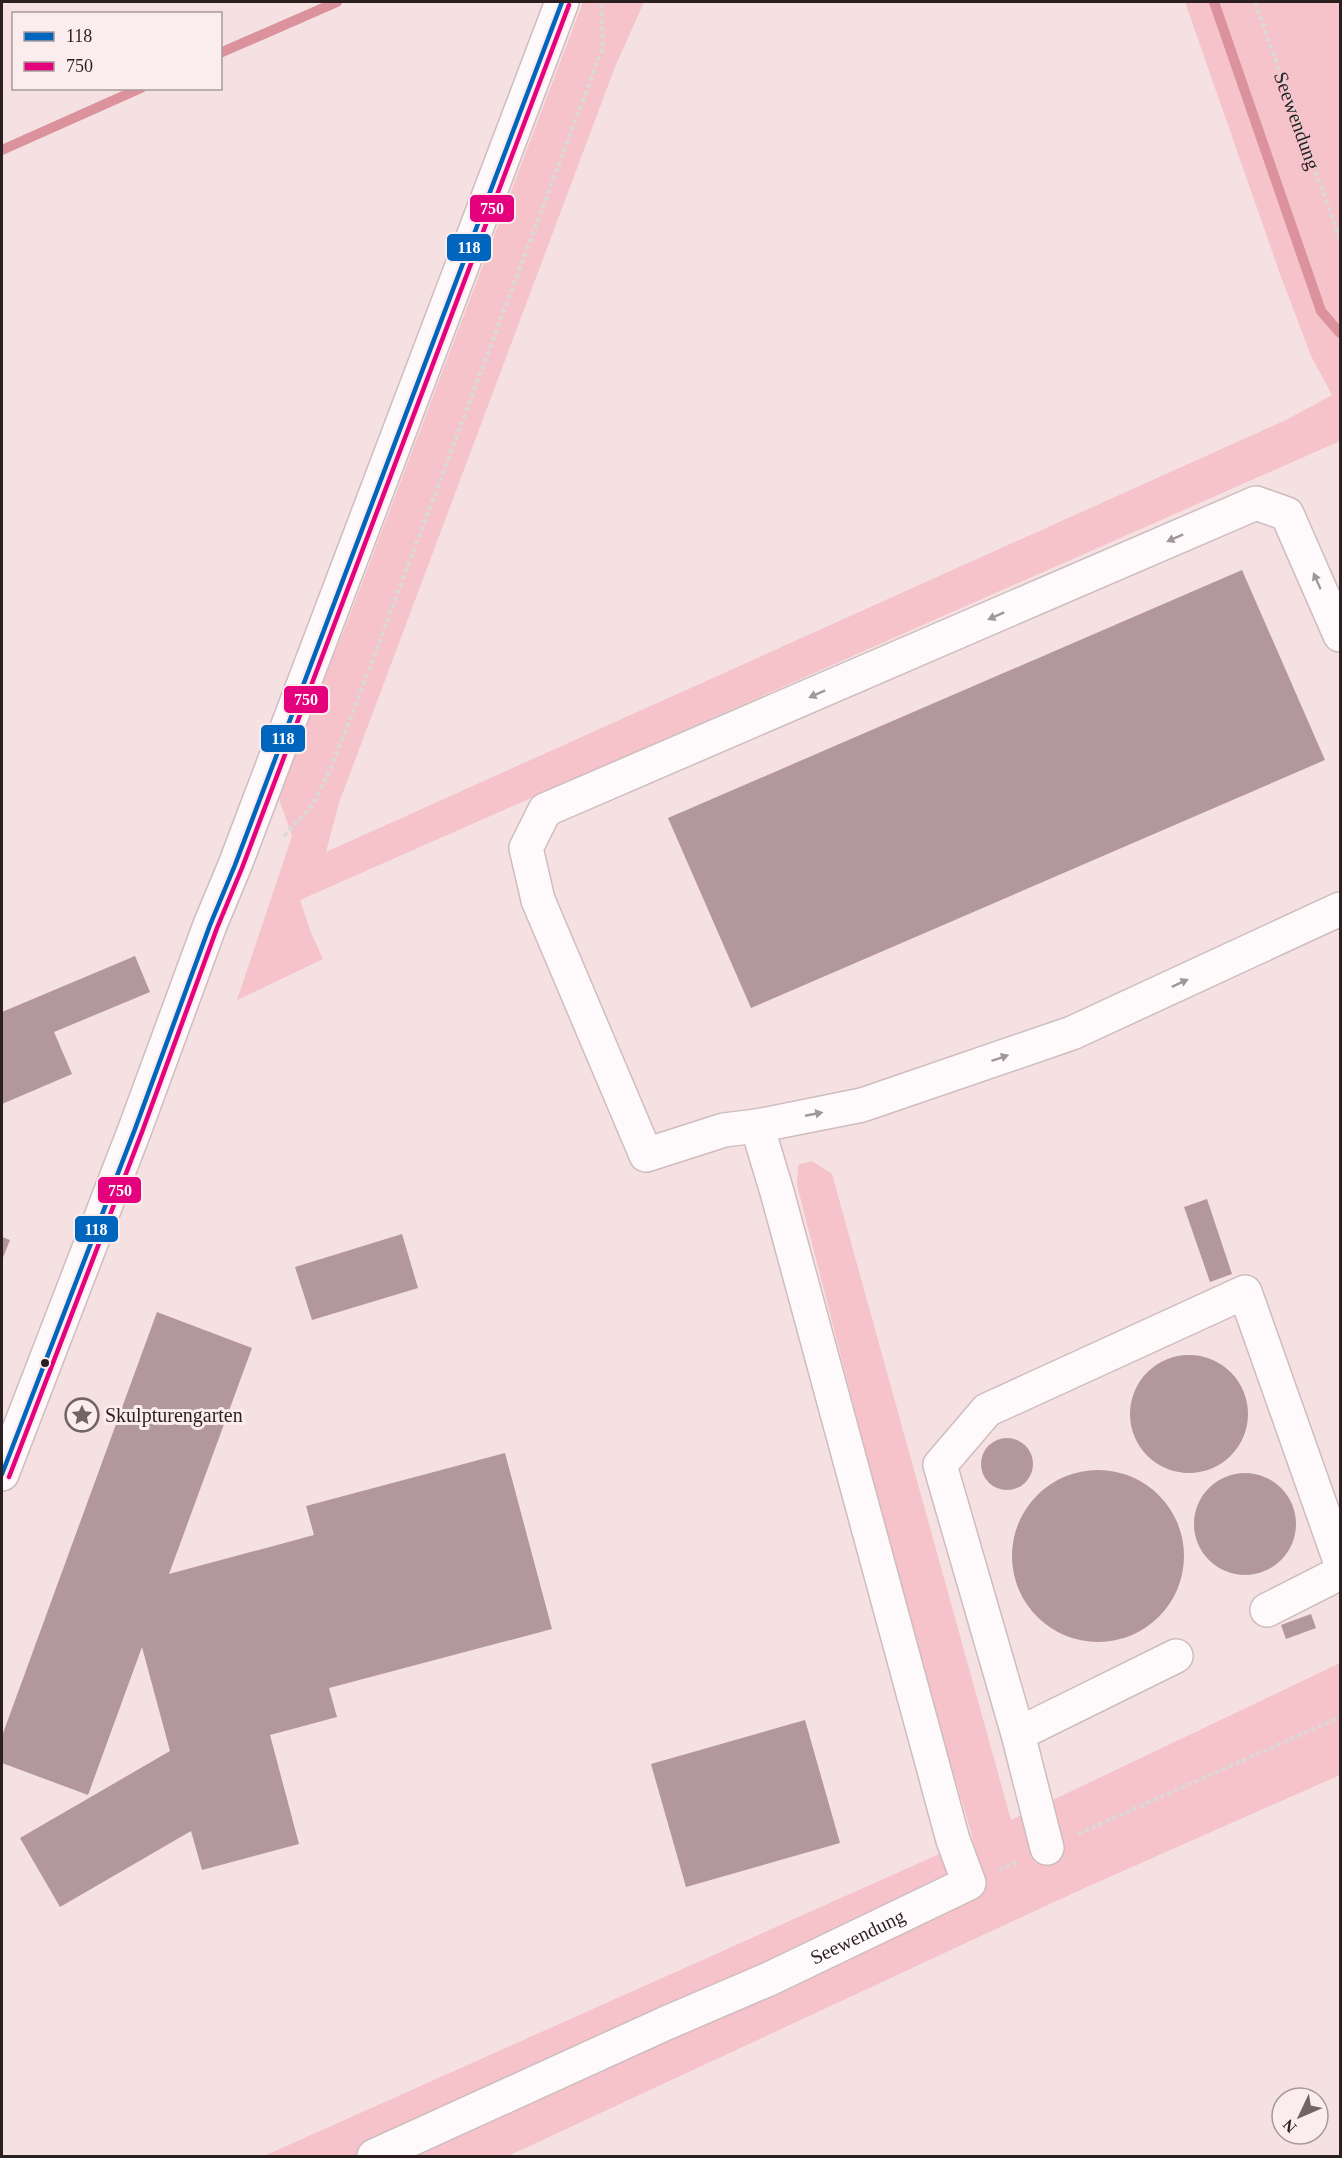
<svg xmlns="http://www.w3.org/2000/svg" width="1342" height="2158" viewBox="0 0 1342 2158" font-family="'Times New Roman',serif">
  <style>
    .green { fill: #f5c3c9 }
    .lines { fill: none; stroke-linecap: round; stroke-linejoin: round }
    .stream { stroke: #db929d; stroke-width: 10 }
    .building { fill: #b2979c }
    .minor-casing { stroke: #cebdbf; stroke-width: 36 }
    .major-casing { stroke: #cebdbf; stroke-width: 36 }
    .path { stroke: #ddd8d8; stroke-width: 4; stroke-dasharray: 4.5 3; stroke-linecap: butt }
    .minor { stroke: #fefafb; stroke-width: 33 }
    .major { stroke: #fefafb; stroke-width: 33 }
    .bus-1-casing { stroke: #fbeced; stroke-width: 9 }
    .bus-2-casing { stroke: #fbeced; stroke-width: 9 }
    .bus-1 { stroke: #0065bd; stroke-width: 4.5 }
    .bus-2 { stroke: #e5007d; stroke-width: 4.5 }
    .oneway { fill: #a09798 }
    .bus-dot { fill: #2c1f20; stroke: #fbeced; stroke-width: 2 }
    .labels { text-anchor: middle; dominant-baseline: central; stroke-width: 6; stroke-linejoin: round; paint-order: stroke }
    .street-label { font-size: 20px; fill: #2c1f20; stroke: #fbeced }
    .poi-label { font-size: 20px; fill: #2c1f20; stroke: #fbeced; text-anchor: start }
    .line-badge { stroke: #fbeced; stroke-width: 2 }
    .badge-label { font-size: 16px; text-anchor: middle; font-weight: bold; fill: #fff }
  </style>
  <rect width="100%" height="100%" fill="#f5e0e2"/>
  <path class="green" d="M583,2H644L615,67L339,803L326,852L1286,420L1332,395L1311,356L1280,274L1185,2H1340V441L300,900L310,930L323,959L237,1000L292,836L278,796L353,607Z
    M812,1161L832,1174L1011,1820L1340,1663V1775L1080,1890L508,2156H264L973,1839L913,1637L797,1185L798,1165Z"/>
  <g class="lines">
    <path class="stream" d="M1214,2L1321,311L1340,333
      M220,53L337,2
      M2,150L141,88"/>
  </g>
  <path class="building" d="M1242,570L1325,760L751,1008L668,818Z
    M135,956L150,992L54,1032L72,1074L2,1104V1012Z
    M1207,1199L1232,1274L1210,1282L1184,1207Z
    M402,1234L418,1288L312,1320L295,1267Z
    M2,1237L10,1240L2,1260Z
    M157,1312L252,1348L169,1574L314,1535L306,1506L505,1453L552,1629L329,1688L337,1717L270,1735L299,1844L202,1870L191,1831L60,1907L20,1838L170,1751L142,1647L88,1795L2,1763V1736Z
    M1130 1414a59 59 0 1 1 118 0a59 59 0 1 1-118 0Z
    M981 1464a26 26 0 1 1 52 0a26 26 0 1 1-52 0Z
    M1012 1556a86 86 0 1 1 172 0a86 86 0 1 1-172 0Z
    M1194 1524a51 51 0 1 1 102 0a51 51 0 1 1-102 0Z
    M1311,1614L1316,1628L1286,1639L1281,1625Z
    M805,1720L840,1843L686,1887L651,1764Z"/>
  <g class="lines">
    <defs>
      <g id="minor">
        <path d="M757,1126L862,1105L1072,1033L1340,909"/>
        <path d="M1267,1610L1340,1573"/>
        <path d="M1018,1734L1176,1656"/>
        <path d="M1047,1848L1018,1734L940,1465L987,1410L1245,1292L1340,1561"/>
        <path id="s2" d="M374,2156L664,2024L769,1979L969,1883L953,1840L777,1192L757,1126L724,1130L646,1155L538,900L526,848L545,810L1256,503L1287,514L1340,635"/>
      </g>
      <path id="major" d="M2,1474L135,1129L210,925L235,865L562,2"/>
    </defs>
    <use href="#minor" class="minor-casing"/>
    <use href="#major" class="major-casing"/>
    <g class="path">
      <path id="s1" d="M1255,2L1340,240"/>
      <path d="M284,836L311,807L330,770L356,704L603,47L601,2"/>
      <path d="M1078,1834L1340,1717"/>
      <path d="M999,1870L1017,1862"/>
    </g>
    <use href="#minor" class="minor"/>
    <use href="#major" class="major"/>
    <defs>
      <path id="bus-1" d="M2,1474L135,1129L210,925L235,865L562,2"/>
      <path id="bus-2" d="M9,1477L142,1132L217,928L242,868L569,5"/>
    </defs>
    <use href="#bus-1" class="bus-1-casing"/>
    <use href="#bus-2" class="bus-2-casing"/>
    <use href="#bus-1" class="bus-1"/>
    <use href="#bus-2" class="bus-2"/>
  </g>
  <defs><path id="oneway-solid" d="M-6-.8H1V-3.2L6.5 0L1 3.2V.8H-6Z" transform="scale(1.5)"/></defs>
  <g class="oneway">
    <use href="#oneway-solid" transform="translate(1175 538) rotate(156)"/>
    <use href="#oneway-solid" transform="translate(1317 581) rotate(-114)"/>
    <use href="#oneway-solid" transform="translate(996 616) rotate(156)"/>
    <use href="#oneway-solid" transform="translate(817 694) rotate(156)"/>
    <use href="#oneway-solid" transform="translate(1180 983) rotate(-25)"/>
    <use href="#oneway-solid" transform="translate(1000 1058) rotate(-19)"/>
    <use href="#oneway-solid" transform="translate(814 1114) rotate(-11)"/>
  </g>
  <defs>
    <symbol id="sight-ring" viewBox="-11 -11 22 22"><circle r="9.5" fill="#fbeced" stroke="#726364" stroke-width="1.5"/><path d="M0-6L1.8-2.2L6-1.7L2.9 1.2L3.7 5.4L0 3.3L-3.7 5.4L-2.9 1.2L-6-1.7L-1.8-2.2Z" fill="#726364"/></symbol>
  </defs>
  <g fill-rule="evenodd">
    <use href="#sight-ring" x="63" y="1396" width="38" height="38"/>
  </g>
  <circle class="bus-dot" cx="45" cy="1363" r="5"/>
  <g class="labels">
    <g class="street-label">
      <text stroke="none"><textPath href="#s1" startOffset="126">Seewendung</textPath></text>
      <text stroke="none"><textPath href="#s2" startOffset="531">Seewendung</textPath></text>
    </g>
    <g class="poi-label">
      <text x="105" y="1415">Skulpturengarten</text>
    </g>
  </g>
  <g class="line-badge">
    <rect x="469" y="194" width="46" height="29" rx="6" fill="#e5007d"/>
    <rect x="446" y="233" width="46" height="29" rx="6" fill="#0065bd"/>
    <rect x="283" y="685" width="46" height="29" rx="6" fill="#e5007d"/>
    <rect x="260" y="724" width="46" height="29" rx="6" fill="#0065bd"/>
    <rect x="97" y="1176" width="45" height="28" rx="6" fill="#e5007d"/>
    <rect x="74" y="1215" width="45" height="28" rx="6" fill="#0065bd"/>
  </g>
  <g class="badge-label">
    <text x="492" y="214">750</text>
    <text x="469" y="253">118</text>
    <text x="306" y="705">750</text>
    <text x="283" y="744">118</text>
    <text x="120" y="1196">750</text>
    <text x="96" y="1235">118</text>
  </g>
  <rect width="1342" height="2158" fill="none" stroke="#2c1f20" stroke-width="6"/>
  <rect x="12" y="12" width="210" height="78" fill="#fbeced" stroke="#a89a9b" stroke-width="1.5"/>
  <rect x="24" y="32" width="30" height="9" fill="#0065bd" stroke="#a89a9b" stroke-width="1.5"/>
  <text x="66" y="42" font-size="18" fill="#2c1f20">118</text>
  <rect x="24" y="62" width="30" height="9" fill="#e5007d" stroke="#a89a9b" stroke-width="1.5"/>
  <text x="66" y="72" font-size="18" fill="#2c1f20">750</text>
  <g transform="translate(1300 2116) rotate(226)"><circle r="28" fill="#fbeced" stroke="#a89a9b" stroke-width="1.5"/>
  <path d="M0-4.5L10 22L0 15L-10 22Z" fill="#726364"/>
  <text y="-9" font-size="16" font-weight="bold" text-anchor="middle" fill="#2c1f20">N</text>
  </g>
</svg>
